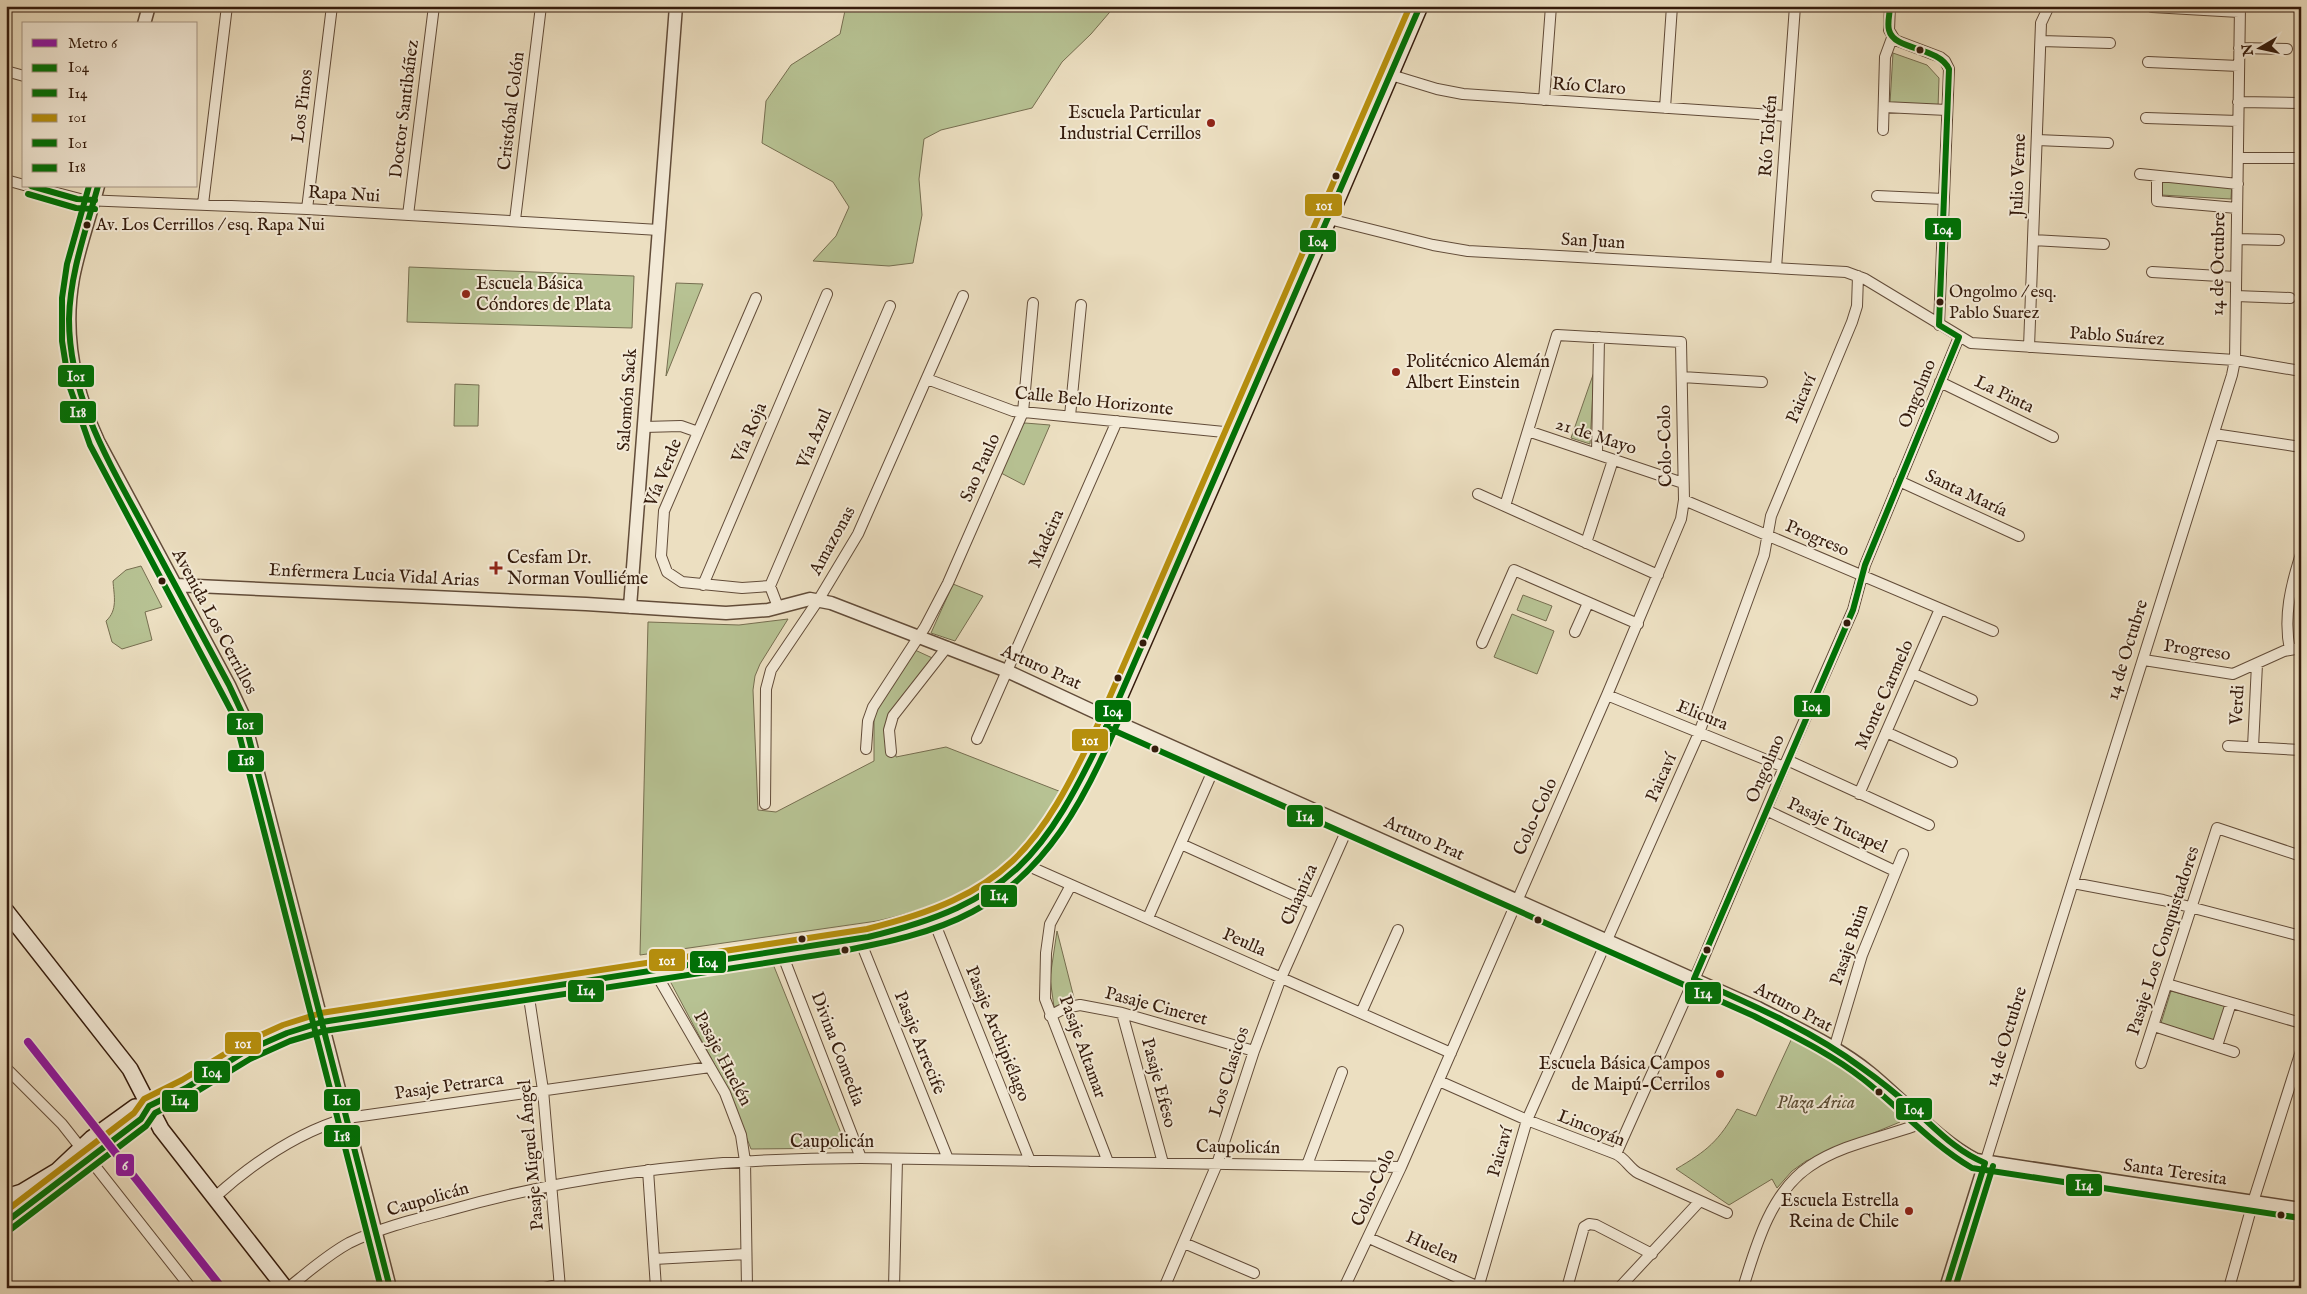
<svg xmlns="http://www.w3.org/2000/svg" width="2307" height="1294" viewBox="0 0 2307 1294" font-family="'IM FELL English',serif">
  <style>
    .green { fill: #b7c293; stroke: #766e50 }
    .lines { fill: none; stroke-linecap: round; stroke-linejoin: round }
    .minor-casing { stroke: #624c39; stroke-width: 12 }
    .tertiary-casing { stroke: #624c39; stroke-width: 15 }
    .secondary-casing { stroke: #341b0c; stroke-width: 18 }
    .minor { stroke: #f3ead7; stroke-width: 10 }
    .tertiary { stroke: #f3ead7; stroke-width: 12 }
    .secondary { stroke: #f3ead7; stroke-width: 15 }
    .bus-1-casing { stroke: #f3ead7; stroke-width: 10 }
    .bus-2-casing { stroke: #f3ead7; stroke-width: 10 }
    .bus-3-casing { stroke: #f3ead7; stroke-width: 10 }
    .bus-4-casing { stroke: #f3ead7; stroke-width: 10 }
    .bus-5-casing { stroke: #f3ead7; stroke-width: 10 }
    .bus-1 { stroke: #007106; stroke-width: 6 }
    .bus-2 { stroke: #007106; stroke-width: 6 }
    .bus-3 { stroke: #b68f0d; stroke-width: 6 }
    .bus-4 { stroke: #007106; stroke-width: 6 }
    .bus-5 { stroke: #007106; stroke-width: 6 }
    .metro-1-casing { stroke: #f3ead7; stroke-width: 11 }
    .metro-1 { stroke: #8e16a1; stroke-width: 8 }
    .bus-dot { fill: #341b0c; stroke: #f3ead7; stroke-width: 2 }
    .poi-dot { fill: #8f2418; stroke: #f3ead7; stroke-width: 2 }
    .labels { text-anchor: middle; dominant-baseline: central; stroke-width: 4; stroke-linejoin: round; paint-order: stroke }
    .bus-label { font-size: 17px; fill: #341b0c; stroke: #f3ead7; text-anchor: start }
    .street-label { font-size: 18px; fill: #341b0c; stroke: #f3ead7 }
    .poi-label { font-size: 18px; fill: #341b0c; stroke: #f3ead7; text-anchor: end }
    .park-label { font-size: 18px; font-style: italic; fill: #5b4d34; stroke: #f3ead7 }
    .line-badge { stroke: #f3ead7; stroke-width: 2 }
    .badge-label { font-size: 14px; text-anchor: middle; font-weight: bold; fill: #fff }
  </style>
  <rect width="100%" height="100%" fill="#ecdfc1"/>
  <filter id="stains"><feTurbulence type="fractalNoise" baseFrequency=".004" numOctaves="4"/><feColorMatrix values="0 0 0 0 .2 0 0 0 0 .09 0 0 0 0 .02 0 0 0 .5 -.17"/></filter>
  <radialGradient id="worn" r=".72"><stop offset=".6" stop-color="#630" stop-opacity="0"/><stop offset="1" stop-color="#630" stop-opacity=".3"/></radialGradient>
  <path class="green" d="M846,6H1115L1091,34L1062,62L1032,108L941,130L924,139L919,179L922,215L913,263L889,266L813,261L836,236L849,207L833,182L762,143L766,101L791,65L840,34Z
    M1893,53L1927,65L1939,78L1938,108L1890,103Z
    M2162,177L2232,180L2231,199L2161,195Z
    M409,267L634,276L632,328L407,322Z
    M676,283L703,284L666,376Z
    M1594,372L1590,444L1571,438Z
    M455,384L479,385L478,426H454Z
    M1025,423L1050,425L1024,485L1001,473L1020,427Z
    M141,566L162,607L145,612L152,640L122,649L112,642L106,621C118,610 114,596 113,581L126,570Z
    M953,584L983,596L955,641L931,633Z
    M1523,595L1552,606L1546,621L1517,610Z
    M1512,614L1554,631L1537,674L1494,657Z
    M788,619L760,664L755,676L753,690L758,810L776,812L874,761V715L881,700L915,650L941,662L902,711L893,727L896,757L946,747L1069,795C1055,812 1041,832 1025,848C986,888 931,909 877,921L640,955L648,622L739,625Z
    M1057,931L1074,998L1054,1007L1050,978Z
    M773,964L847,1148L751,1149L728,1090L670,981Z
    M2171,991L2228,1007L2216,1042L2161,1023Z
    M1792,1038L1845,1064L1906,1115L1900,1122L1806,1161L1792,1171L1777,1188L1772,1179L1729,1205L1676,1169C1707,1151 1719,1141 1737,1109L1756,1116Z"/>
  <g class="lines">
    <defs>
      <path id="minor" d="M1890,6L1889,30L1895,40L1940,57L1945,61L1949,69L1939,325
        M2152,7L2239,12
        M2041,41L2110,43
        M2239,48L2287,49
        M2148,62L2239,66
        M6,71L24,76
        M1391,75L1437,89L1463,94L1787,116
        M1544,100L1551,6
        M2238,102L2300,103
        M1884,107L1947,110
        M1665,108L1672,6
        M2146,118L2238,121
        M1883,130L1885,57L1892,38
        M2037,140L2108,143
        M2238,158H2301
        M2140,174L2238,184
        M2157,177V201L2237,208
        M6,180L24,185
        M30,186L84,200L307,209L659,230
        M1877,196L1944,199
        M203,204L227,6
        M307,209L332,6
        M408,215L434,6
        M1329,219L1433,245L1468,251L1846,272L1865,279L1971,343L2235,360L2301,371
        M515,220L541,6
        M2237,239L2279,240
        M2033,240L2104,244
        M1776,268L1795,6
        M2152,272L2236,277
        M2236,296L2290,298
        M756,298L664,511L661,556L667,572L682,582L742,588L770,586L778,607
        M2029,347L2041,23L2049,6
        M1682,377L1762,382
        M927,379L1013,411L1234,433
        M1940,382L2053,437
        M1070,416L1081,305
        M644,427L681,426L698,432
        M1528,431L1683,483
        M2214,434L2301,447
        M1597,454L1599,337
        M1899,481L2019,536
        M1478,494L1658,575
        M1684,500L1993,631
        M1586,543L1613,460
        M703,585L827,294
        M770,586L890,306
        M1575,632L1588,603
        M1482,643L1514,570L1638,624
        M2290,650C2283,617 2291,585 2301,554
        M2144,660L2233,674L2284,651L2301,648
        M1912,673L1972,700
        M1607,695L1784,767
        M1886,732L1952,762
        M977,739L1117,421
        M2228,746L2301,750
        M2253,747L2257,664
        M866,749L868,721L873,707L925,627L948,583L1023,412L1033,303
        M891,752L889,730L893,716L947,647
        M1787,760L1929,825
        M1859,794L1940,609
        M765,804L766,689L771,670L819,599L858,534L963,296
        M1766,810L1895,871
        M1181,844L1314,904
        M1024,864L1451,1053
        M2073,883L2163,900L2301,936
        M1071,885L1050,924L1046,953L1045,999L1108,1162
        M1148,918L1215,766
        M933,919L1030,1161
        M859,938L948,1159
        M781,951L861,1158
        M655,972L725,1093L741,1135L745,1161L747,1288
        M2167,984L2301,1023
        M528,991L543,1090L560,1288
        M1122,1013L1163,1163
        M1361,1013L1398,930
        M1050,1016L1065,1008L1080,1005L1122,1013L1254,1051
        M2154,1026L2234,1052
        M2217,1046L2231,1003
        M1834,1049L1862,955L1903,854
        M2141,1063L2217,828L2301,856
        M6,1068L62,1124L191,1288
        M1439,1081L1527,1120L1616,1154C1626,1159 1629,1168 1638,1173L1727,1213
        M1616,1154L1701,964L1787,760L1853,610L1865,565L1959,337
        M1985,1163L2232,375L2235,360L2240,6
        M1307,1165L1342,1072
        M648,1170L656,1288
        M215,1197C253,1163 298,1132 347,1118L710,1067
        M1369,1238L1481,1288
        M1184,1243L1254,1273
        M654,1259L746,1254
        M288,1288C308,1272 327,1255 349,1243C380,1228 416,1219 450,1210C583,1172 722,1158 861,1158L1401,1167
        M544,1288L560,1284
        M894,1288L897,1159
        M1164,1288L1217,1164L1254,1051L1281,978L1349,825
        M1344,1288L1401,1167L1607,695L1681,519L1684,500L1681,342L1557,335L1505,506
        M1478,1288L1527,1120L1699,733L1764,555L1771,516L1852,322L1857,306L1858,276
        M1567,1288L1584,1227L1589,1224L1596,1225L1652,1254
        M1619,1288L1699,1202
        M1743,1288C1756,1245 1771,1192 1810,1166C1841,1145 1880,1138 1914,1126L1924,1120
        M2229,1288L2253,1202L2301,1051"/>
      <path id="tertiary" d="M144,24L149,6
        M98,186C90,217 79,247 73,278C63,334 75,391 98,441L229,685L243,715L390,1288
        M175,585L586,604L726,613L768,610L810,599L831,603L1007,671L1110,719L1758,1008C1796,1028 1837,1046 1870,1073C1902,1099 1940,1142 1976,1160L2301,1209
        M630,607L676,6
        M1946,1288L1985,1163"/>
      <path id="secondary" d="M6,911L130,1069L161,1129L285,1288
        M6,1197L22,1192L57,1171L92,1138L135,1107L149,1106L186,1088L227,1061L260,1044L322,1022C460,1002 598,981 736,959C819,945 921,938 992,890C1050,852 1077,789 1106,728L1334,207L1420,6
        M6,1222L141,1119L149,1106"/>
    </defs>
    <use href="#minor" class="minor-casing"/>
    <use href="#tertiary" class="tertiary-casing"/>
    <use href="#secondary" class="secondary-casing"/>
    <use href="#minor" class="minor"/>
    <use href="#tertiary" class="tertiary"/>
    <use href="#secondary" class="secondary"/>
    <defs>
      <path id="bus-1" d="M1890,6C1890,13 1887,23 1889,30C1894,51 1938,46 1949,69L1939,325L1959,337L1865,565L1853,610L1694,979C1752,1005 1811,1030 1862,1068C1882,1082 1900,1097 1918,1113C1940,1133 1958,1152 1985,1163L1946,1288
        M6,1222L141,1119L149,1106L186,1088L246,1051L287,1033L322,1022L868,937C1011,903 1045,856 1106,728L1420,6"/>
      <path id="bus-2" d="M1106,727L1754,1016C1791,1035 1830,1053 1863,1079C1900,1108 1931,1144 1972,1168L2300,1218
        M11,1229L146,1126L155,1113L191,1095L250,1059L290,1041L324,1031L837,952C883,943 931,934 972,912C1047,873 1086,797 1118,722
        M1955,1288L1993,1166"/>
      <path id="bus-3" d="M6,1211L134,1113L144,1099L182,1080L241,1044L283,1025L321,1013L867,929C1006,895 1039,850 1098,724L1410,6"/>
      <path id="bus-4" d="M31,186L77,199L95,200
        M98,186C86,230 70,273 69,319C69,398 110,464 146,531C174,582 201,634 229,685L243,715L390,1288"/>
      <path id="bus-5" d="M89,186L67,264L62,298V341L69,385L90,445L235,718L381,1288
        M28,194L76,208L95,209"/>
    </defs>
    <use href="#bus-1" class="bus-1-casing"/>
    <use href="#bus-2" class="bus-2-casing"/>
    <use href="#bus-3" class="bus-3-casing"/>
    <use href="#bus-4" class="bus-4-casing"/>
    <use href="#bus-5" class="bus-5-casing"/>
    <use href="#bus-1" class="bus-1"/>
    <use href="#bus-2" class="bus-2"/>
    <use href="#bus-3" class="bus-3"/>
    <use href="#bus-4" class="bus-4"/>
    <use href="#bus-5" class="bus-5"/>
    <defs>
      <path id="metro-1" d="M28,1042L222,1288"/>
    </defs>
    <use href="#metro-1" class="metro-1-casing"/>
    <use href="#metro-1" class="metro-1"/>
  </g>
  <g class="bus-dot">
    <circle cx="1920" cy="50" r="4.5"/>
    <circle cx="1336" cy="176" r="4.5"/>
    <circle cx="87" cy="225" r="4.5"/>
    <circle cx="1940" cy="302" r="4.5"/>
    <circle cx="162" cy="581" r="4.5"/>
    <circle cx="1847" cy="623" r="4.5"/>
    <circle cx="1143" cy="643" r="4.5"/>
    <circle cx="1118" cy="678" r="4.5"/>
    <circle cx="1155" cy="749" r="4.5"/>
    <circle cx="1538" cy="920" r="4.5"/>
    <circle cx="802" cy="939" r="4.5"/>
    <circle cx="845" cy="950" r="4.5"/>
    <circle cx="1707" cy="950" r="4.5"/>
    <circle cx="1879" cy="1092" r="4.5"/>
    <circle cx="2281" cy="1215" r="4.5"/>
  </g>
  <g class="poi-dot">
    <circle cx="1211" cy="123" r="5"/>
    <circle cx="466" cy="294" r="5"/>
    <circle cx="1396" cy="372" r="5"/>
    <path d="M493.5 560.5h5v5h5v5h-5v5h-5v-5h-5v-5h5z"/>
    <circle cx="1720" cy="1074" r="5"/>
    <circle cx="1909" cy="1211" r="5"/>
  </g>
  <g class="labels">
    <g class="bus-label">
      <text x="96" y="225">Av. Los Cerrillos / esq. Rapa Nui</text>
      <text x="1949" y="292">Ongolmo / esq.<tspan x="1949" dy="21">Pablo Suarez</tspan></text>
    </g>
    <g class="street-label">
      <text transform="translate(1589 87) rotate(4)">Río Claro</text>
      <text transform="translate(303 106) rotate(-83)">Los Pinos</text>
      <text transform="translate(405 109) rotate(-83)">Doctor Santibáñez</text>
      <text transform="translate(512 111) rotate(-83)">Cristóbal Colón</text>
      <text transform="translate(1769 136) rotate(-86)">Río Toltén</text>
      <text transform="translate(2019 175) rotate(-88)">Julio Verne</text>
      <text transform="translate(344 195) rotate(3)">Rapa Nui</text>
      <text transform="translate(1593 242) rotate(3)">San Juan</text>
      <text transform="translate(2219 264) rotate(-89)">14 de Octubre</text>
      <text transform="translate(2117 337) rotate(4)">Pablo Suárez</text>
      <text transform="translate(1918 394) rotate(-68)">Ongolmo</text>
      <text transform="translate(2004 395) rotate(26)">La Pinta</text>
      <text transform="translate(1802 399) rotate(-67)">Paicaví</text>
      <text transform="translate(628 400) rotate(-86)">Salomón Sack</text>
      <text transform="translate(1094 402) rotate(6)">Calle Belo Horizonte</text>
      <text transform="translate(750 433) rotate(-67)">Vía Roja</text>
      <text transform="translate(1596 437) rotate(18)">21 de Mayo</text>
      <text transform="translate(815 439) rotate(-67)">Vía Azul</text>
      <text transform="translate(1666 446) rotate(-91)">Colo-Colo</text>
      <text transform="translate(981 468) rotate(-66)">Sao Paulo</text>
      <text transform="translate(664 473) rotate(-68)">Vía Verde</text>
      <text transform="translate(1966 494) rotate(25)">Santa María</text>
      <text transform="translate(1047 539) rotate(-66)">Madeira</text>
      <text transform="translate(1817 539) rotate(23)">Progreso</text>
      <text transform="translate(833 541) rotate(-61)">Amazonas</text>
      <text transform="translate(374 576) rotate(3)">Enfermera Lucia Vidal Arias</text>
      <text transform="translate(214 622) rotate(62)">Avenida Los Cerrillos</text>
      <text transform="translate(2128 650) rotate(-73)">14 de Octubre</text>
      <text transform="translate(2197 651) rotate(8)">Progreso</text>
      <text transform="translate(1041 668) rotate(24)">Arturo Prat</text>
      <text transform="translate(1885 695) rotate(-66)">Monte Carmelo</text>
      <text transform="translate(2238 705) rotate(-87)">Verdi</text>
      <text transform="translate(1702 716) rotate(22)">Elicura</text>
      <text transform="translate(1766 769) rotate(-67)">Ongolmo</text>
      <text transform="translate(1662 778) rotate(-66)">Paicaví</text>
      <text transform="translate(1536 817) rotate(-66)">Colo-Colo</text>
      <text transform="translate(1837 826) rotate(25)">Pasaje Tucapel</text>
      <text transform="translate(1424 839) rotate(24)">Arturo Prat</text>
      <text transform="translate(1300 895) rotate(-66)">Chamiza</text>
      <text transform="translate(2164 941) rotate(-72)">Pasaje Los Conquistadores</text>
      <text transform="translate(1244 943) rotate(24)">Peulla</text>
      <text transform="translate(1850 945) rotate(-71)">Pasaje Buin</text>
      <text transform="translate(1156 1007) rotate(15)">Pasaje Cineret</text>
      <text transform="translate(1793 1008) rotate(28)">Arturo Prat</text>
      <text transform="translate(997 1034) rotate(68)">Pasaje Archipiélago</text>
      <text transform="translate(2007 1037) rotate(-73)">14 de Octubre</text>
      <text transform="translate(919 1043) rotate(68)">Pasaje Arrecife</text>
      <text transform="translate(1082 1047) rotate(70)">Pasaje Altamar</text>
      <text transform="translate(837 1049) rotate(69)">Divina Comedia</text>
      <text transform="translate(722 1059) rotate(62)">Pasaje Huelén</text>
      <text transform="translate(1230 1072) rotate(-72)">Los Clasicos</text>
      <text transform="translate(1158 1083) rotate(75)">Pasaje Efeso</text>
      <text transform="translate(449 1087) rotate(-8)">Pasaje Petrarca</text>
      <text transform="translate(1591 1129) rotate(22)">Lincoyán</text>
      <text x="832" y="1142">Caupolicán</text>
      <text transform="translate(1238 1148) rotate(1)">Caupolicán</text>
      <text transform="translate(1501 1152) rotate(-74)">Paicaví</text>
      <text transform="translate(532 1155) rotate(-95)">Pasaje Miguel Ángel</text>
      <text transform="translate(2175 1173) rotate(8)">Santa Teresita</text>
      <text transform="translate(1374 1188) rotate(-66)">Colo-Colo</text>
      <text transform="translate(428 1200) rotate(-16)">Caupolicán</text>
      <text transform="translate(1432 1248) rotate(24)">Huelen</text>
    </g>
    <g class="poi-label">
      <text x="1201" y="113">Escuela Particular<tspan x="1201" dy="21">Industrial Cerrillos</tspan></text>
      <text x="476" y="284" text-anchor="start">Escuela Básica<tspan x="476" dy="21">Cóndores de Plata</tspan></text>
      <text x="1406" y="362" text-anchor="start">Politécnico Alemán<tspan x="1406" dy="21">Albert Einstein</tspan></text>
      <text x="507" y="558" text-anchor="start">Cesfam Dr.<tspan x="507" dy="21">Norman Voulliéme</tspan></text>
      <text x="1710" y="1064">Escuela Básica Campos<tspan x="1710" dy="21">de Maipú-Cerrilos</tspan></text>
      <text x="1899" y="1201">Escuela Estrella<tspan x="1899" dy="21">Reina de Chile</tspan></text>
    </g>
    <g class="park-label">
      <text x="1816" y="1103">Plaza Arica</text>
    </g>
  </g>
  <g class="line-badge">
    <rect x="1304" y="193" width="39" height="24" rx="5" fill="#b68f0d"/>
    <rect x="1924" y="217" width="38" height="24" rx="5" fill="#007106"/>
    <rect x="1299" y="229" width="38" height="24" rx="5" fill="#007106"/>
    <rect x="57" y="364" width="38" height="24" rx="5" fill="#007106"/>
    <rect x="59" y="400" width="38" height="24" rx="5" fill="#007106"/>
    <rect x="1793" y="694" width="38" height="24" rx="5" fill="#007106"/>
    <rect x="1094" y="699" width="38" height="24" rx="5" fill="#007106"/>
    <rect x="226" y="712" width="38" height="24" rx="5" fill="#007106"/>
    <rect x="1071" y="728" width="38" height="24" rx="5" fill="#b68f0d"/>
    <rect x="227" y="749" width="38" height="24" rx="5" fill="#007106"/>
    <rect x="1286" y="804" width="38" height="24" rx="5" fill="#007106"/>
    <rect x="980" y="884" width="38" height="24" rx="5" fill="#007106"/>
    <rect x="648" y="948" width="38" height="24" rx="5" fill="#b68f0d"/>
    <rect x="689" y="950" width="38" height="24" rx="5" fill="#007106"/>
    <rect x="567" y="979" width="38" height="24" rx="5" fill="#007106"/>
    <rect x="1684" y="981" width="38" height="24" rx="5" fill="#007106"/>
    <rect x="224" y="1031" width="38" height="24" rx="5" fill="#b68f0d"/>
    <rect x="193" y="1060" width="38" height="24" rx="5" fill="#007106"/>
    <rect x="323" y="1088" width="38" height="24" rx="5" fill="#007106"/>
    <rect x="161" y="1089" width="38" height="24" rx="5" fill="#007106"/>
    <rect x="1895" y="1097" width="38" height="24" rx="5" fill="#007106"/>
    <rect x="323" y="1124" width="38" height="24" rx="5" fill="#007106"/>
    <rect x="115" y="1153" width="20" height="24" rx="5" fill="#8e16a1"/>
    <rect x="2065" y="1173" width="38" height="24" rx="5" fill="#007106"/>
  </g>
  <g class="badge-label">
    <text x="1324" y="210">101</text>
    <text x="1943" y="234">I04</text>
    <text x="1318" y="246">I04</text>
    <text x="76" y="381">I01</text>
    <text x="78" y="417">I18</text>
    <text x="1812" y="711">I04</text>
    <text x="1113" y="716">I04</text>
    <text x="245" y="729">I01</text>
    <text x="1090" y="745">101</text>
    <text x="246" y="765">I18</text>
    <text x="1305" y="821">I14</text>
    <text x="999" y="900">I14</text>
    <text x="667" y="965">101</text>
    <text x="708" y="967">I04</text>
    <text x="586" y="995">I14</text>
    <text x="1703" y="998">I14</text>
    <text x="243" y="1048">101</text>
    <text x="212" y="1077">I04</text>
    <text x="342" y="1105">I01</text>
    <text x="180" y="1105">I14</text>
    <text x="1914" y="1114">I04</text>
    <text x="342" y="1141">I18</text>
    <text x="125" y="1170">6</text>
    <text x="2084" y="1190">I14</text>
  </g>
  <rect width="2307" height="1294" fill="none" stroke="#ecdfc1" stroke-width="25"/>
  <rect x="8" y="8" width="2292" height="1279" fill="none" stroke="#341b0c" stroke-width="2.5"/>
  <rect x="12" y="12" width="2282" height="1269" fill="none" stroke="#341b0c"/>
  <rect x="22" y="22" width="175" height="165" fill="#f3ead7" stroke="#a79786"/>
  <rect x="32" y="39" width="25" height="8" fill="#8e16a1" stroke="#a79786"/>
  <text x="68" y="48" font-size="15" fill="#341b0c">Metro 6</text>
  <rect x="32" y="64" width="25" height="8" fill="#007106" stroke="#a79786"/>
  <text x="68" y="72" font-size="15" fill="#341b0c">I04</text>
  <rect x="32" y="89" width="25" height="8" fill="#007106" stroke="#a79786"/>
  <text x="68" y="98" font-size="15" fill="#341b0c">I14</text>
  <rect x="32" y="114" width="25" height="8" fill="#b68f0d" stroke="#a79786"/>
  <text x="68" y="122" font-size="15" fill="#341b0c">101</text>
  <rect x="32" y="139" width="25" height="8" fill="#007106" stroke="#a79786"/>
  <text x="68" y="148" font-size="15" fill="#341b0c">I01</text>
  <rect x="32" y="164" width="25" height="8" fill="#007106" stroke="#a79786"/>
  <text x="68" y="172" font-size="15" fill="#341b0c">I18</text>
  <g transform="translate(2260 48) rotate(261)" stroke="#f3ead7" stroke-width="4" paint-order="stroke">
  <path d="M0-4L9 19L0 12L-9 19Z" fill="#341b0c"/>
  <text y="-8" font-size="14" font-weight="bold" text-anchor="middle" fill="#341b0c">N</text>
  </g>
  <rect width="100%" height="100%" filter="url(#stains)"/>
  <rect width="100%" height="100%" fill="url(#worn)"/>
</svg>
